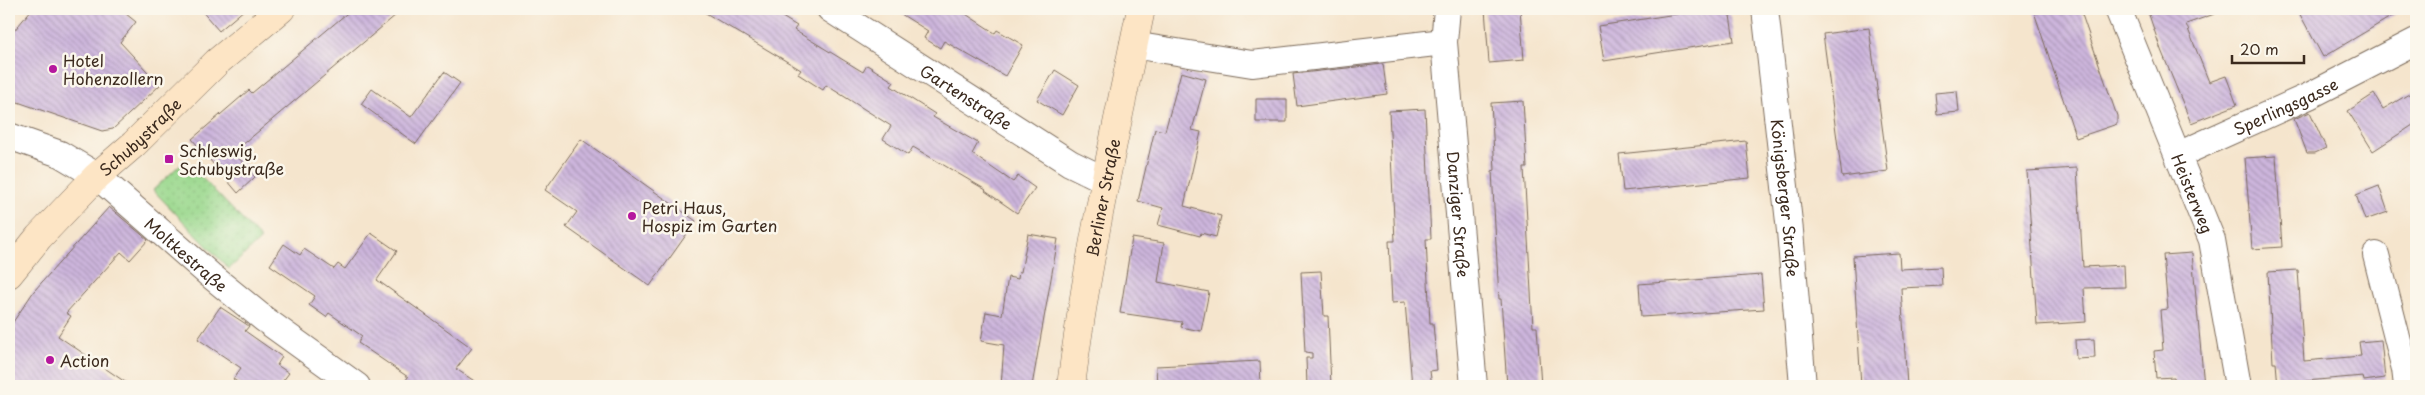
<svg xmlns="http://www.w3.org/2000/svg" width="2425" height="395" viewBox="0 0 2425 395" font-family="'Playpen Sans',sans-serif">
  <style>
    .park { fill: url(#park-dots); stroke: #6a8156 }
    .building { fill: url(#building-back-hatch) }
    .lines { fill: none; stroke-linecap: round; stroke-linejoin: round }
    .street-casing { stroke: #7c6b5b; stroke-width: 28 }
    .secondary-casing { stroke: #7c6b5b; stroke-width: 29 }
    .street { stroke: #fff; stroke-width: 26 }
    .secondary { stroke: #fde5c5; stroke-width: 28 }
    .poi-dot { fill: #b5179e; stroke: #fbf7ec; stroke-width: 2 }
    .labels { text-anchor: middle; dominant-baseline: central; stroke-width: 5; stroke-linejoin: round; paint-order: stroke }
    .poi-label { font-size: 16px; fill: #3b2a1e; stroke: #fbf7ec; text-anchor: start }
    .street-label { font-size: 16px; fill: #3b2a1e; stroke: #fbf7ec }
  </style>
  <defs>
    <pattern id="park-dots" width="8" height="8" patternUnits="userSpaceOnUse" patternTransform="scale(1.25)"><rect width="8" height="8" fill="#9ad88d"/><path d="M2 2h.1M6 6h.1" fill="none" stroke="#86ba79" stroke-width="1.8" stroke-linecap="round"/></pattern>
    <pattern id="building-back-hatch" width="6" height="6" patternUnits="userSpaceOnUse" patternTransform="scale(1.25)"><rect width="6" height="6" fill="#cdb6dd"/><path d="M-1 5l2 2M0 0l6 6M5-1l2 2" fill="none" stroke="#a894b3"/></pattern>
  </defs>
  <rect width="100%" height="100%" fill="#fbf7ec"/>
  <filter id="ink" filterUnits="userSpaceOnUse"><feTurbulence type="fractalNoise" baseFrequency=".02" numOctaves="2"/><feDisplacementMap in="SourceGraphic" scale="10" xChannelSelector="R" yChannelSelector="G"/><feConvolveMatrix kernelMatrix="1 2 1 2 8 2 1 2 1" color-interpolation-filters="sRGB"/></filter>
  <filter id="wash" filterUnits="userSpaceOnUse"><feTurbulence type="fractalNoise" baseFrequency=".0096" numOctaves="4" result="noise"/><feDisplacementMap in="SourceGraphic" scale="20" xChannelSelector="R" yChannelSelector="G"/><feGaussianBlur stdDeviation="1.12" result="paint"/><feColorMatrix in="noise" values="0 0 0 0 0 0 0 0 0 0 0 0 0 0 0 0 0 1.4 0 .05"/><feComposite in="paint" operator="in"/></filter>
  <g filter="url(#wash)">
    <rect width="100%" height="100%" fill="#f5e5cd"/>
    <path class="park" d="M185,160L261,239L229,269L153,190Z"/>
    <g id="blocks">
      <path class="building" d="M32,9H120L136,22L120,42L160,85L113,129L102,131L9,99V37Z
        M200,9H245L219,31Z
        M352,9H403L234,152L255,177L238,193L192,139L249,90L252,93Z
        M699,9H769L797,26L794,30L863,72L867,65L894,82L891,86L935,114L933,117L978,143L972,154L1013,182L1018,176L1035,188L1017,213L985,191L986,190L913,147L908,155L883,139L891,126L826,85L823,90L798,74L801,70Z
        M893,9H958L995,33L997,30L1023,45L1005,76L944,41L940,48L924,38L928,31Z
        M1485,9H1520L1524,60L1489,63Z
        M1709,9H1729L1734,41L1604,61L1598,26Z
        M2033,9H2080L2117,116V124L2076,138Z
        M2147,9H2220V12L2186,24L2209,82L2226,76L2237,105L2191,123L2161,50Z
        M2297,9H2404L2323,57Z
        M1869,28L1888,171L1842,177L1823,34Z
        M1383,64L1387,94L1297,106L1293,74Z
        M1055,70L1079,85L1062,115L1037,100Z
        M444,72L460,83L416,144L361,104L372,89L411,117Z
        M1181,72L1206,79L1192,130L1201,132L1184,206L1221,216L1216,237L1201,233L1200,236L1158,225L1163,208L1138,201L1155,129L1165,131Z
        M2416,90V123L2373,151L2348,111L2374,94L2383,109Z
        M1957,91L1959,112L1937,114L1935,93Z
        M1256,99H1287V122H1256Z
        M1523,101L1527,168H1524L1533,327H1537L1541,386H1507L1501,299H1499L1492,171L1495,170L1491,103Z
        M1425,109L1431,239H1426L1430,323H1433L1437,370L1430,371L1432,386H1412L1405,302L1392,303L1389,241H1395L1389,111Z
        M2310,112L2326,148L2315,153H2307L2294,119Z
        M581,139L696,221L650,286L566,227L577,212L545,190Z
        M1746,141L1750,178L1623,191L1619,154Z
        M2276,156L2282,247L2252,249L2245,158Z
        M2077,168L2083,267L2124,265L2125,287L2084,288L2086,322L2037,325L2027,171Z
        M2379,186L2388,212L2365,220L2356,195Z
        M109,207L148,240L130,260L121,252L66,313L71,316L58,336L131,386H9V328L34,291Z
        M371,233L397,251L377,280L472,348L456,369L482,386H402L408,377L358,343L362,336L329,313L326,317L309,305L315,296L270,265L284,244L300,255L304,249L334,269L338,264L345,269Z
        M1028,234L1058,239L1032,386H1001L1004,345L981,341L986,312L1002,315L1008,277L1018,279L1019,272H1021Z
        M1132,238L1164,243L1158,282L1209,292L1201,331L1181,327L1182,322L1120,313Z
        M1899,253L1900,269L1941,267L1942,286L1901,288L1907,386H1861L1853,256Z
        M2192,253L2204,386H2175L2174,377L2156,378L2154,351L2163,350L2160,310L2168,309L2163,255Z
        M2298,270L2304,361L2361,356L2359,342L2381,340L2385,378L2364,381L2363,376L2306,381L2307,386H2278L2276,363H2273L2268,272Z
        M1321,271L1324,316H1328L1331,386H1307L1306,358H1312V353L1305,352L1301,272Z
        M1761,275L1764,309L1641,317L1639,284Z
        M220,307L249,326L245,331L282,357L277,365L289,373L279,386H243L233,379L241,368L198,339Z
        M2094,339L2095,358L2076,359L2075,340Z
        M1260,361L1261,386H1157L1156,366Z"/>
    </g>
  </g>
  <g filter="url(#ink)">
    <use href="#blocks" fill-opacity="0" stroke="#7c6b5b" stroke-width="1"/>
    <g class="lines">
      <defs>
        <g id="street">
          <path id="s1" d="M830,9L1070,163L1105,180"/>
          <path id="s2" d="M1447,9L1444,42L1474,386"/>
          <path id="s3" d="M1765,9L1790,231L1803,386"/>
          <path id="s4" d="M2118,9L2212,240L2238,386"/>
          <path d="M1133,45L1252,64L1444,42"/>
          <path id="s5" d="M9,136L60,154L97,176L210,275L264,319L357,386"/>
          <path id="s6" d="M2178,155L2309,96L2416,41"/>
          <path d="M2376,255L2405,369L2407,386"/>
        </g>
        <g id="secondary">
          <path id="s7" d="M9,274L39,237L97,176L134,144L217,62L281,9"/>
          <path id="s8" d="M1071,386C1087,259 1115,134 1141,9"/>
        </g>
      </defs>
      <use href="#street" class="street-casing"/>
      <use href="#secondary" class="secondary-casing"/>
      <use href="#street" class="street"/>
      <use href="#secondary" class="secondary"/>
    </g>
  </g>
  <g class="poi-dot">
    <circle cx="53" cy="69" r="5"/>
    <rect x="164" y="154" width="10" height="10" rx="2.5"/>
    <circle cx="632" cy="216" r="5"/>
    <circle cx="50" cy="360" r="5"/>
  </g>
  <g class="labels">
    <g class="poi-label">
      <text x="63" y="60">Hotel<tspan x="63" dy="18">Hohenzollern</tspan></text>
      <text x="179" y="150">Schleswig,<tspan x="179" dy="18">Schubystraße</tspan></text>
      <text x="642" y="207">Petri Haus,<tspan x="642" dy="18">Hospiz im Garten</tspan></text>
      <text x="60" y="360">Action</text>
    </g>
    <g class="street-label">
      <text stroke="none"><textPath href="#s1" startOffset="162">Gartenstraße</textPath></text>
      <text stroke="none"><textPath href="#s6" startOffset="118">Sperlingsgasse</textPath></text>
      <text stroke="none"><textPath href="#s7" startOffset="190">Schubystraße</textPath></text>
      <text stroke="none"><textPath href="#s4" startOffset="199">Heisterweg</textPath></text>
      <text stroke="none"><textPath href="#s8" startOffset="191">Berliner Straße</textPath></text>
      <text stroke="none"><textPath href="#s3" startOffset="190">Königsberger Straße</textPath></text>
      <text stroke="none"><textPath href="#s2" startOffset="206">Danziger Straße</textPath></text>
      <text stroke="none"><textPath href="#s5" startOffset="216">Moltkestraße</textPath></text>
    </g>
  </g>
  <rect width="2425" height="395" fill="none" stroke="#fbf7ec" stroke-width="30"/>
  <path d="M2232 55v8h72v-8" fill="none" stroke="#3b2a1e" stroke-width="2.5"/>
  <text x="2240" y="55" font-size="15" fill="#3b2a1e" stroke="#fbf7ec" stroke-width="4" paint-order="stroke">20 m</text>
</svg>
